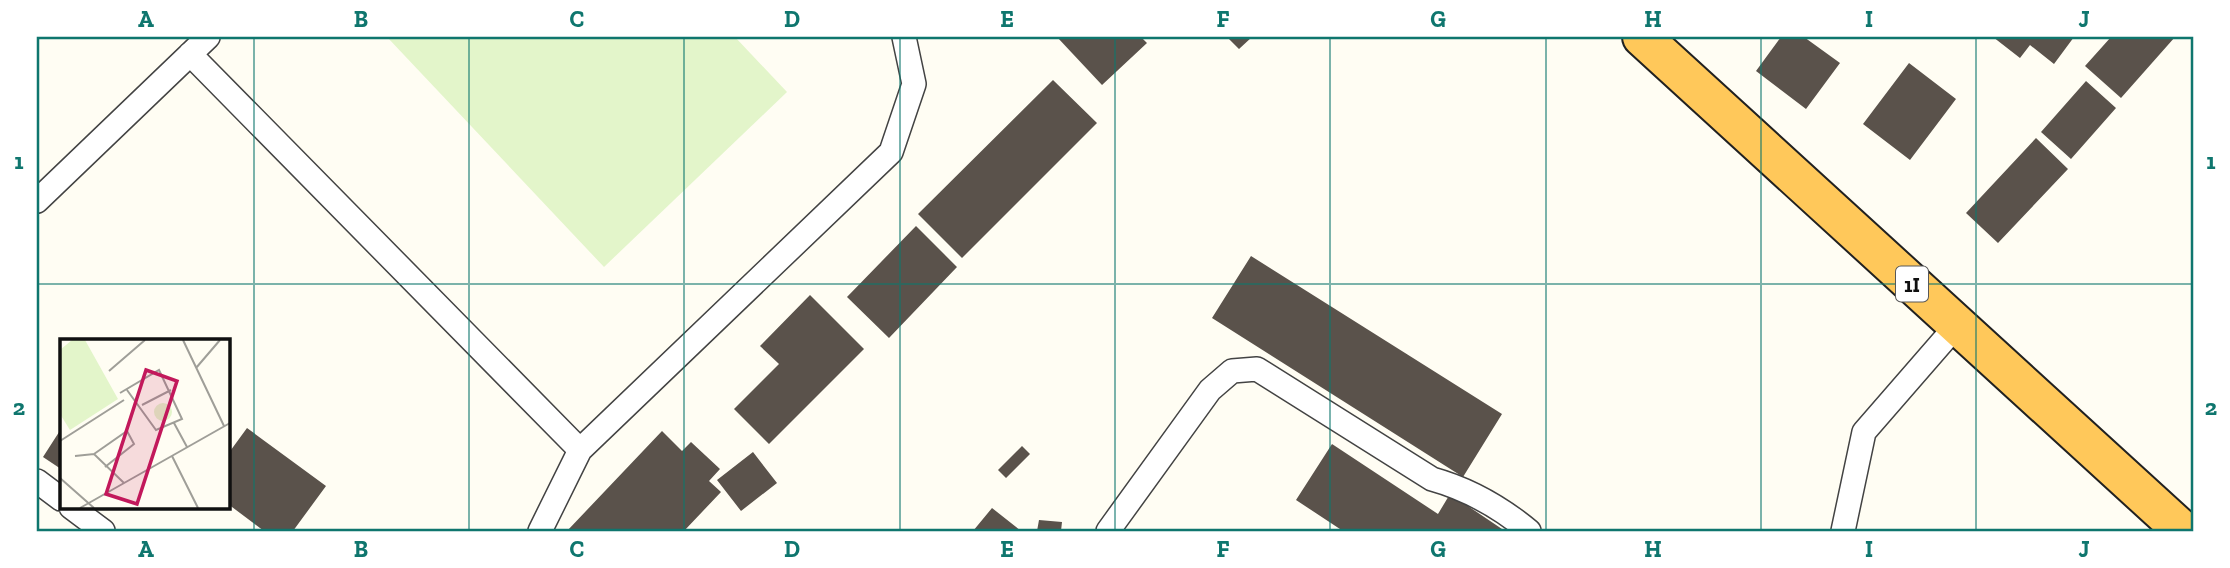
<svg xmlns="http://www.w3.org/2000/svg" width="2230" height="568" viewBox="0 0 2230 568" font-family="'Zilla Slab',serif">
  <style>
    .pitch { fill: #e3f5ca }
    .building { fill: #5a524b }
    .lines { fill: none; stroke-linecap: round; stroke-linejoin: round }
    .service-casing { stroke: #434343; stroke-width: 26 }
    .trunk-casing { stroke: #212121; stroke-width: 42 }
    .service { stroke: #fff; stroke-width: 23 }
    .trunk { stroke: #ffc85a; stroke-width: 38 }
    .grid { fill: none; stroke: #0f766e; stroke-width: 2; stroke-opacity: 0.55 }
    .labels { text-anchor: middle; dominant-baseline: central; stroke-width: 7; stroke-linejoin: round; paint-order: stroke }
    .shield { fill: #fff; stroke: #585858; stroke-width: 2 }
    .shield-label { font-size: 21px; font-weight: bold; fill: #101010 }
    .inset-road { fill: none; stroke: #9f9e98; stroke-width: 2 }
    .view { fill: #c2185b; fill-opacity: 0.15; stroke: #c2185b; stroke-width: 3.5 }
    .inset-edge { fill: none; stroke: #101010; stroke-width: 3.5 }
    .neatline { fill: none; stroke: #0f766e; stroke-width: 2.5 }
    .grid-label { font-size: 23px; text-anchor: middle; font-weight: bold; fill: #0f766e }
  </style>
  <rect width="100%" height="100%" fill="#fffdf3"/>
  <path class="pitch" d="M387,37H735L787,92L604,267Z"/>
  <path class="building" d="M1057,37H1141L1147,43L1102,85Z
    M1227,37H1252L1239,49Z
    M1781,37H1804L1840,63L1806,109L1756,71Z
    M1993,37H2074L2054,64L2030,45L2020,58Z
    M2111,37H2175L2121,98L2085,66Z
    M1909,63L1956,99L1910,160L1863,124Z
    M1053,80L1097,123L962,258L918,214Z
    M2086,81L2116,108L2071,159L2041,132Z
    M2036,138L2068,169L1998,243L1966,213Z
    M916,226L957,267L889,338L847,297Z
    M1251,256L1502,414L1463,477L1212,318Z
    M810,295L864,349L769,444L734,409L779,364L760,346Z
    M247,428L326,486L293,531H264L228,504V454Z
    M61,429V469L43,457Z
    M662,431L682,451L691,442L720,469L709,481L721,492L684,531H567Z
    M1332,444L1438,514L1450,494L1502,529L1501,531H1343L1296,500Z
    M1022,446L1030,454L1006,478L998,470Z
    M753,452L777,483L741,511L717,480Z
    M992,508L1021,531H973Z
    M1039,520L1062,522L1061,531H1037Z"/>
  <g class="lines">
    <defs>
      <path id="service" d="M190,54L580,450
        M37,201L208,37
        M37,481L61,499
        M71,507L103,531
        M540,531L580,450L891,152L914,84L904,37
        M1108,531L1210,390L1232,371L1257,369L1432,479C1468,489 1500,507 1529,531
        M1843,531L1864,432L1957,325"/>
      <path id="trunk" d="M1642,37L2183,531"/>
    </defs>
    <use href="#service" class="service-casing"/>
    <use href="#trunk" class="trunk-casing"/>
    <use href="#service" class="service"/>
    <use href="#trunk" class="trunk"/>
  </g>
  <path class="grid" d="M254,37V531M469,37V531M684,37V531M900,37V531M1115,37V531M1330,37V531M1546,37V531M1761,37V531M1976,37V531M37,284H2193"/>
  <g class="labels">
    <rect class="shield" x="1896" y="266.5" width="32" height="35" rx="5"/>
    <g class="shield-label">
      <text x="1912" y="284">1I</text>
    </g>
  </g>
  <g transform="translate(60 339)">
    <rect width="170" height="170" fill="#fffdf3"/>
    <path d="M12,1H25L58,60L10,91L0,75V11ZM94 73a9 9 0 1 1 18 0a9 9 0 1 1-18 0Z" fill="#e3f5ca"/>
    <path class="inset-road" d="M123,1L164,87M136,29L160,1M49,32L85,1M60,54L99,31L122,80L96,91L67,51M82,66L111,51M114,84L127,108M0,102L64,61M34,115L67,92L74,105L45,128M15,117L34,115L64,144M112,117L138,169M0,139L34,169M20,169L170,84"/>
    <path class="view" d="M86,31L117,42L77,165L46,155Z"/>
    <rect width="170" height="170" class="inset-edge"/>
  </g>
  <rect width="2230" height="568" fill="none" stroke="#ffffff" stroke-width="77"/>
  <rect x="38" y="38" width="2154" height="492" class="neatline"/>
  <g class="grid-label">
    <text x="146" y="27">A</text>
    <text x="361" y="27">B</text>
    <text x="577" y="27">C</text>
    <text x="792" y="27">D</text>
    <text x="1007" y="27">E</text>
    <text x="1223" y="27">F</text>
    <text x="1438" y="27">G</text>
    <text x="1653" y="27">H</text>
    <text x="1869" y="27">I</text>
    <text x="2084" y="27">J</text>
    <text x="19" y="169">1</text>
    <text x="2211" y="169">1</text>
    <text x="19" y="415">2</text>
    <text x="2211" y="415">2</text>
    <text x="146" y="557">A</text>
    <text x="361" y="557">B</text>
    <text x="577" y="557">C</text>
    <text x="792" y="557">D</text>
    <text x="1007" y="557">E</text>
    <text x="1223" y="557">F</text>
    <text x="1438" y="557">G</text>
    <text x="1653" y="557">H</text>
    <text x="1869" y="557">I</text>
    <text x="2084" y="557">J</text>
  </g>
</svg>
